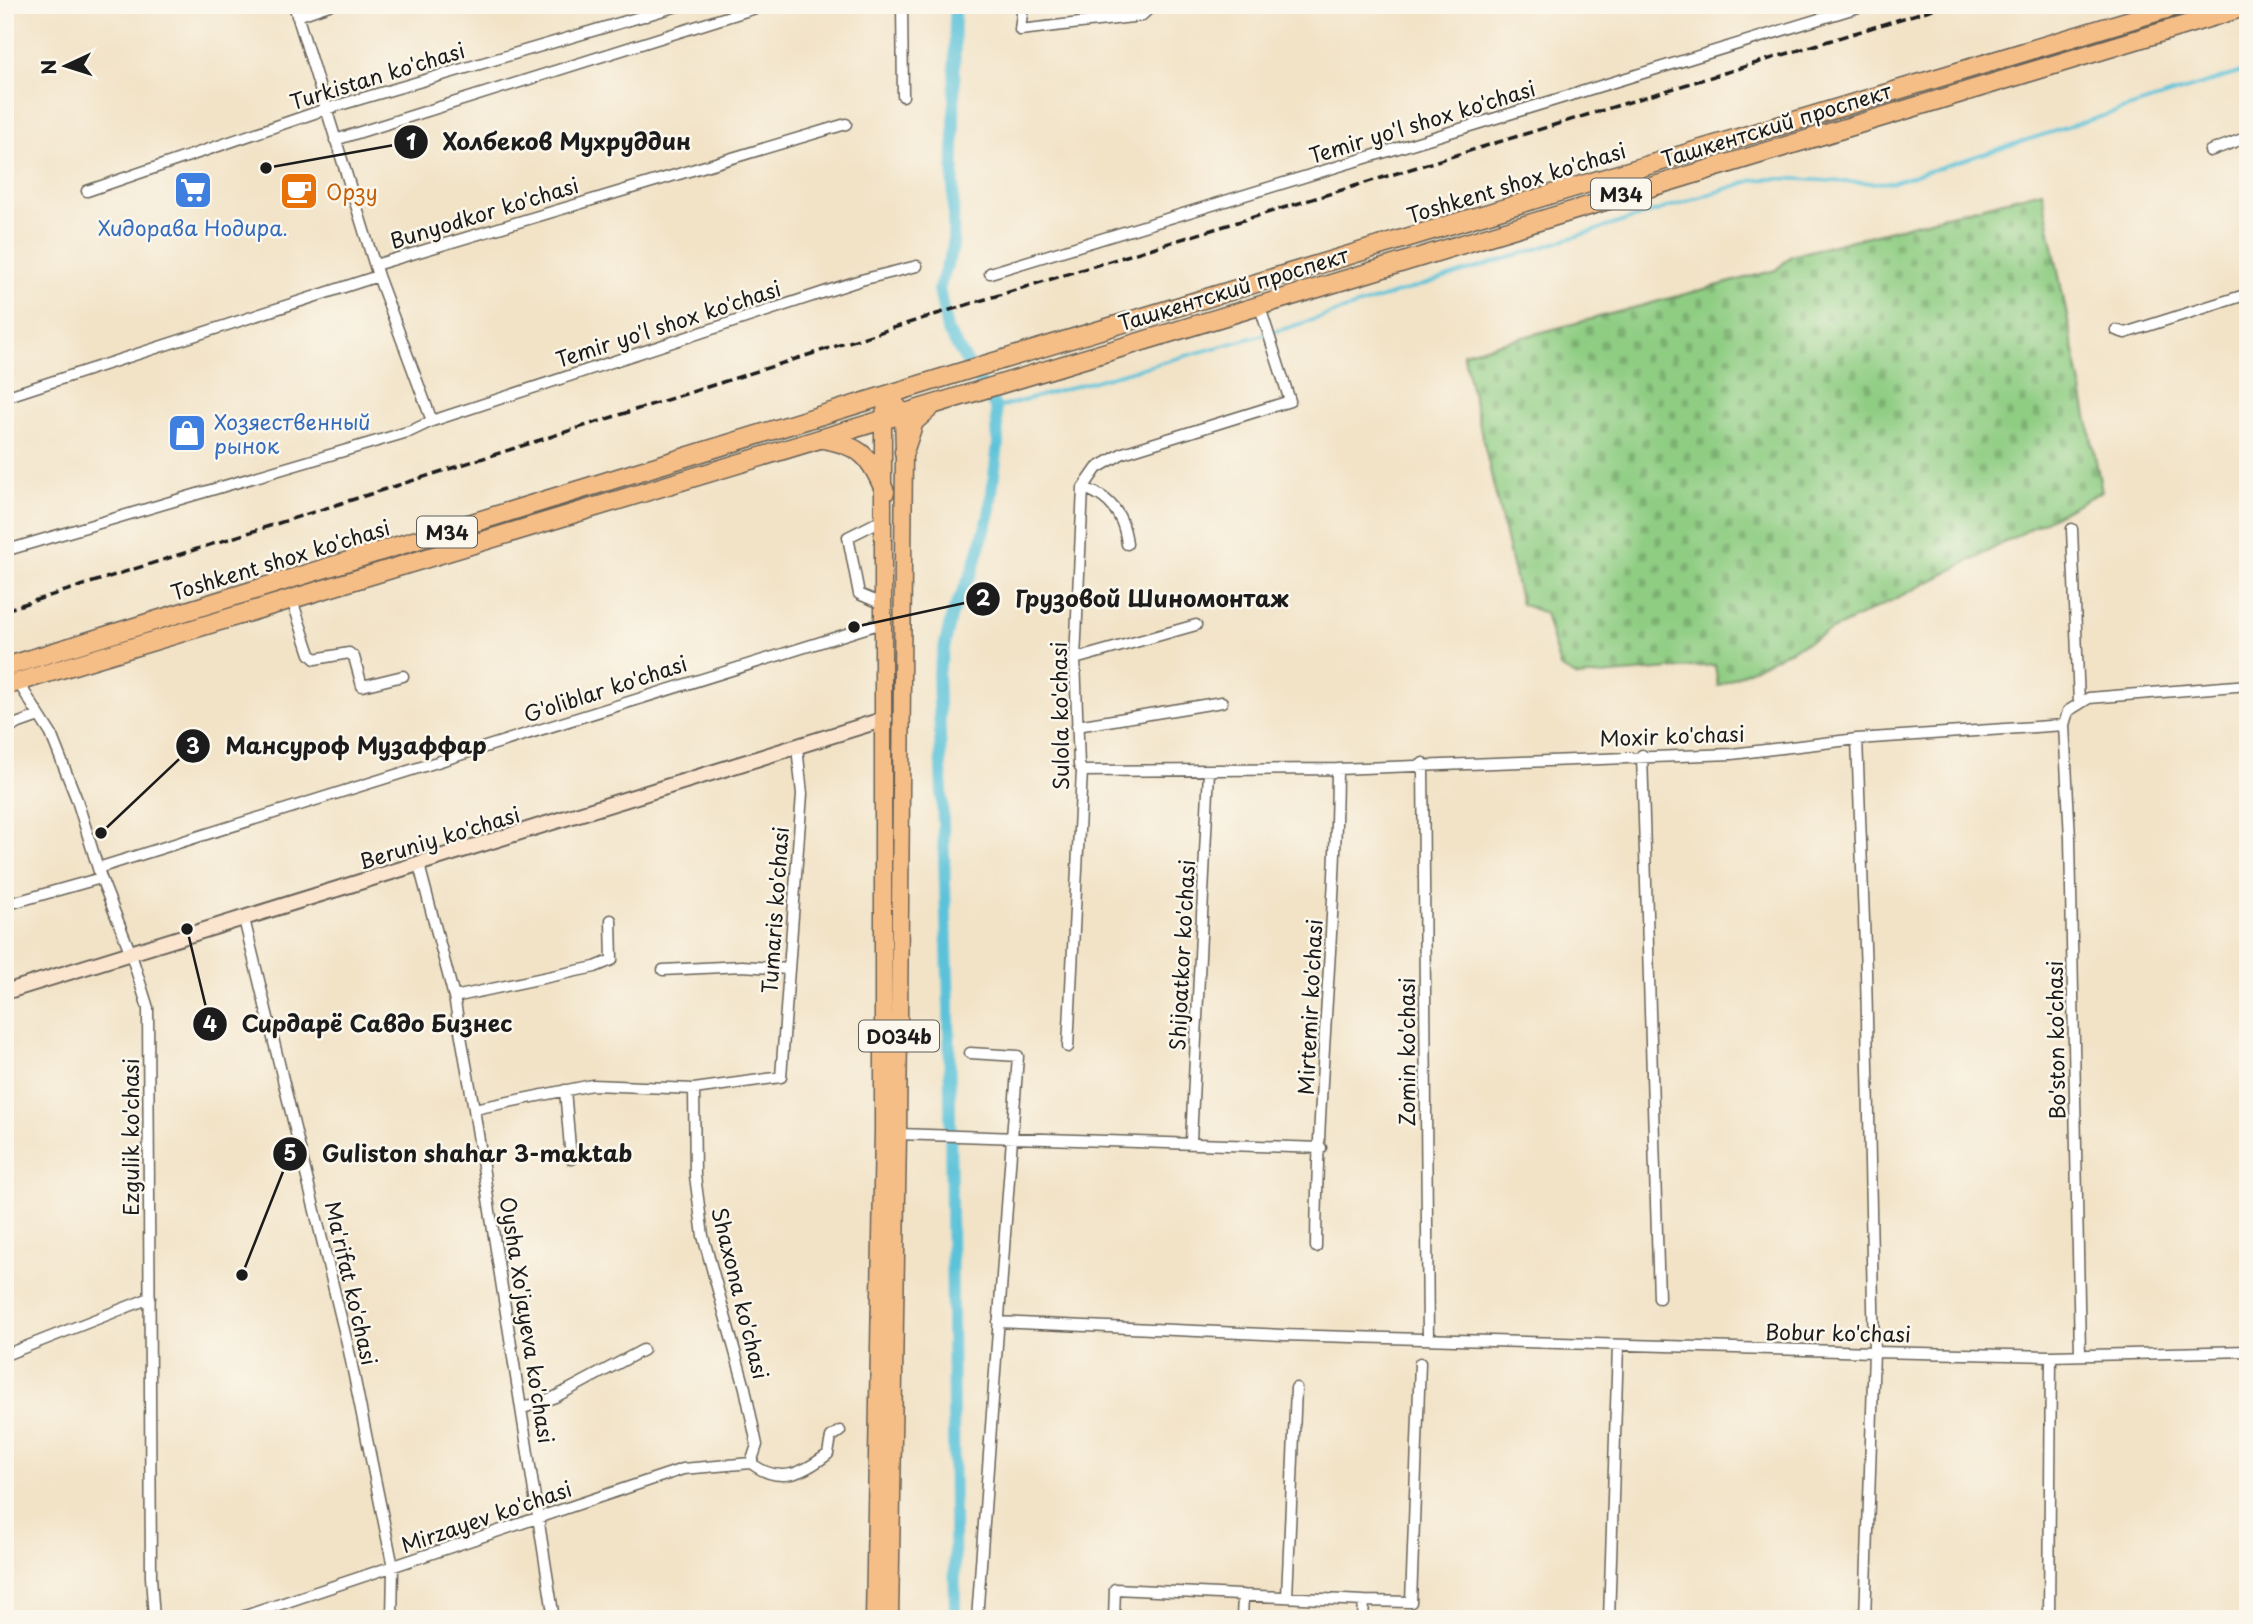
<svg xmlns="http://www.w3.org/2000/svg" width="2253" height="1624" viewBox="0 0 2253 1624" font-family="'Playpen Sans',sans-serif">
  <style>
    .cemetery { fill: url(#cemetery-stones); stroke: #567450; stroke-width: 2 }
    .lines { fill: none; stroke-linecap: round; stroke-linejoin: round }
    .stream { stroke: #5cc2d9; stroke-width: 3.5 }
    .canal { stroke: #5cc2d9; stroke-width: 12 }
    .street-casing { stroke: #676258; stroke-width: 13 }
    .secondary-casing { stroke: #676258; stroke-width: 18 }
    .primary-casing { stroke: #676258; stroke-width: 19 }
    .highway-casing { stroke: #676258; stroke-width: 21 }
    .street { stroke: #fff; stroke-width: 10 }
    .secondary { stroke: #fbe5cf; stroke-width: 14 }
    .primary { stroke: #f6be87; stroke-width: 16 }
    .highway { stroke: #f6be87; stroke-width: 18 }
    .rail { stroke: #1c1c1c; stroke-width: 3.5; stroke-dasharray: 10 5; stroke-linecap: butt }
    .labels { text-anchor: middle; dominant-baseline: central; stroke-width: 5; stroke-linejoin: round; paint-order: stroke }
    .shield { fill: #fbf7ec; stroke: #5f5e5a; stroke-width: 2 }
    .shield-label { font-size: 19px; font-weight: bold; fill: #1c1c1c }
    .street-label { font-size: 21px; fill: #1c1c1c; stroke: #fbf7ec }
    .food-label { font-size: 21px; fill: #c56008; stroke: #fbf7ec; text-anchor: start }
    .shop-label { font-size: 21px; fill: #366cbe; stroke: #fbf7ec }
    .leader { fill: none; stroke: #1c1c1c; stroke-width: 2.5 }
    .callout-dot { fill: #1c1c1c; stroke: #fbf7ec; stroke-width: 2.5 }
    .mark-label { font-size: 21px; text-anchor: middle; font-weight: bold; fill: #fff }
    .callout-label { font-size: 23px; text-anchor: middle; font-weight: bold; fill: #1c1c1c; stroke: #fbf7ec; stroke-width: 5; stroke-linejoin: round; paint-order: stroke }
  </style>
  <defs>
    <pattern id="cemetery-stones" width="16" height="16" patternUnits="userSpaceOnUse" patternTransform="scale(1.75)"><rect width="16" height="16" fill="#8fcd83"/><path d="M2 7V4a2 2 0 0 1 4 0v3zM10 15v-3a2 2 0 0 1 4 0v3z" fill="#7baf71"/></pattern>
  </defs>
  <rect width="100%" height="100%" fill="#fbf7ec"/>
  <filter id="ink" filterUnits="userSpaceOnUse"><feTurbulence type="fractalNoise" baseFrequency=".0143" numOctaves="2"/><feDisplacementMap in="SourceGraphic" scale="14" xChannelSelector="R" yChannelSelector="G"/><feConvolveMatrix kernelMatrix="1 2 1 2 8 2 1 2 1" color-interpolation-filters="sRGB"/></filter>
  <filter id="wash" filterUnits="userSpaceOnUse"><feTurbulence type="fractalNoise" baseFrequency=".00686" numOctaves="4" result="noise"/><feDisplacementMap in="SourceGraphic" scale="28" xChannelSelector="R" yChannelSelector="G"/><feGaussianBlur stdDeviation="1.57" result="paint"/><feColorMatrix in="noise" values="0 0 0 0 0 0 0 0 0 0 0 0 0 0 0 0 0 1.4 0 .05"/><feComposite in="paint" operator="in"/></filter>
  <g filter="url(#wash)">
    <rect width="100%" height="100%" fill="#f2e3c7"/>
    <path class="cemetery" d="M2042,191L2102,491L1935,579L1718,686L1715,665L1578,677L1560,667L1545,613L1521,604L1463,353L1776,270L1791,256Z"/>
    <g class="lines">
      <path class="stream" d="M996,408L1284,329L1754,180C1801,175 1847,186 1894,182L2248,70"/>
      <path class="canal" d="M955,5L953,247L939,289L947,330L996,408L998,444L989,516L972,572L952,614L938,674L949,1007L955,1619"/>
    </g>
  </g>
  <g filter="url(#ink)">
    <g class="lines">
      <defs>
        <path id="street" d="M294,5L378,276L432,421
          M643,5L646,16
          M902,5L903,96
          M1023,5L1020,30L1141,16L1152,6L1163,5
          M297,16L329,5
          M335,140L765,5
          M2210,151L2248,137
          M87,191L326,109L681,5
          M375,265L846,124
          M990,273L1865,5
          M2116,330L2125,333L2248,294
          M5,397L378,276
          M1083,488C1110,496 1124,516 1127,544
          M884,519L848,537L859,594L885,605
          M2072,529L2079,704
          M11,549L411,431L432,421L861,280L917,266
          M292,600L310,654L315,659L349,653L354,657L362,686L403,676
          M1075,659L1196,625
          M18,682L51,734L77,800L101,878L131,954L148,1008L151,1577L154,1619
          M2064,725L2070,838L2080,1354
          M1077,726L1222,702
          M5,728L39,716
          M1857,739L1866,972L1874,1352L1865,1619
          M1642,755L1659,1298
          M1423,763L1428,1339
          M1082,771L1337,769L1732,754L1857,739L2064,725L2068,711L2089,698L2248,685
          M419,865L454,997L474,1109L554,1619
          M98,868L885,622
          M5,905L101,878
          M244,919L349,1351L393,1567L392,1619
          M663,970L742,966L789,969
          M454,997L595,967L612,960L611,920
          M1068,1047L1082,771L1079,765L1075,659L1083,488L1097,468L1123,453L1290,401L1259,304
          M970,1053L1018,1056L977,1619
          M694,1089L695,1176L703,1236L745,1388L757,1445L751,1463
          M565,1090L571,1159
          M474,1109L592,1085L694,1089L781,1077L802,794L797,747
          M898,1134L1321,1148
          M1191,1141L1209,771
          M1316,1247C1317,1088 1336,928 1337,769
          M998,1322L1283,1335L1874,1352L2051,1356L2248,1351
          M5,1355L150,1298
          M523,1408L555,1397L643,1350
          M751,1463C779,1485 802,1474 828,1454L831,1437L840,1431
          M1287,1597L1296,1388
          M5,1605L6,1619
          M236,1619L683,1469L751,1463
          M1114,1619L1115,1589L1364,1601
          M1242,1619L1243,1595
          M1363,1619L1364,1601L1411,1602L1420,1363
          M1609,1619L1618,1346
          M2049,1619L2051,1356"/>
        <path id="secondary" d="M5,992L885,719"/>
        <path id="primary" d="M889,395L903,413L904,452L898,1134L890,1619
          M874,1619L883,1130V419L889,395"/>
        <path id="highway" d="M823,439C861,446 870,456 885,492
          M904,452L914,422L932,406
          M5,667L984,365L2180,5
          M5,686L2248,6"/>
      </defs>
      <use href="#street" class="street-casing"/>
      <use href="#secondary" class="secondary-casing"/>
      <use href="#primary" class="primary-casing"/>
      <use href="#highway" class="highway-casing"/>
      <use href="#street" class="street"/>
      <use href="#secondary" class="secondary"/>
      <use href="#primary" class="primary"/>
      <use href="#highway" class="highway"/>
      <path class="rail" d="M5,610L937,314L1946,5"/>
    </g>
  </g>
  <defs>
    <symbol id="supermarket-square" viewBox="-11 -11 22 22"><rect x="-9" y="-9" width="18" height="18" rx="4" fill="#3f7fe0" stroke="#fbf7ec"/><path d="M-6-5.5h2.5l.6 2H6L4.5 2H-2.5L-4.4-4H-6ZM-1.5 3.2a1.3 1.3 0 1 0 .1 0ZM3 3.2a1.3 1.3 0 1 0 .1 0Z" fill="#fff"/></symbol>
    <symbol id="cafe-square" viewBox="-11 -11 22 22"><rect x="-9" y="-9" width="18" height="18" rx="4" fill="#e8710a" stroke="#fbf7ec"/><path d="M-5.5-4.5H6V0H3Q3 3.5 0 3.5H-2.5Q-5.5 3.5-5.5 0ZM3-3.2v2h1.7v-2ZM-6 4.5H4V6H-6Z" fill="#fff"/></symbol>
    <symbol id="shop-square" viewBox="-11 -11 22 22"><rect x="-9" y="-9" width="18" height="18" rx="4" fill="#3f7fe0" stroke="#fbf7ec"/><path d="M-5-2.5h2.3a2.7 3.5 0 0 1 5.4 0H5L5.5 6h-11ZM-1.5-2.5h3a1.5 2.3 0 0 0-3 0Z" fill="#fff"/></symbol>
  </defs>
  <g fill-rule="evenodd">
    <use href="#supermarket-square" x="171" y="168" width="44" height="44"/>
    <use href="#cafe-square" x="277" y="169" width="44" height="44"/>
    <use href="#shop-square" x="165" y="411" width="44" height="44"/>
  </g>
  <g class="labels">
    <g class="shield">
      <rect x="1591" y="178.5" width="60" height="31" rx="5"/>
      <rect x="417" y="516.5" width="60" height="31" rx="5"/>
      <rect x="859" y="1020.5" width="80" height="31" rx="5"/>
    </g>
    <g class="shield-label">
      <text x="1621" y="194">M34</text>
      <text x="447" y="532">M34</text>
      <text x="899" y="1036">D034b</text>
    </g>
    <g class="street-label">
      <text transform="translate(377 75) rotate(-17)">Turkistan ko'chasi</text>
      <text transform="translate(1422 121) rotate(-17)">Temir yo'l shox ko'chasi</text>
      <text transform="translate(1776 124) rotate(-17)">Ташкентский проспект</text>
      <text transform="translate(1516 182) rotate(-17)">Toshkent shox ko'chasi</text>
      <text transform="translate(484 212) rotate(-17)">Bunyodkor ko'chasi</text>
      <text transform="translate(1233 288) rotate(-17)">Ташкентский проспект</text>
      <text transform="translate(668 323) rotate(-18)">Temir yo'l shox ko'chasi</text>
      <text transform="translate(280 559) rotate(-17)">Toshkent shox ko'chasi</text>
      <text transform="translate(605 688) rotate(-18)">G'oliblar ko'chasi</text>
      <text transform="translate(1059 716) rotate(-91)">Sulola ko'chasi</text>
      <text transform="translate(1672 735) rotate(-2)">Moxir ko'chasi</text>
      <text transform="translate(439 837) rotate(-17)">Beruniy ko'chasi</text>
      <text transform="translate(774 910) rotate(-86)">Tumaris ko'chasi</text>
      <text transform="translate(1181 955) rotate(-87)">Shijoatkor ko'chasi</text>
      <text transform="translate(1309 1007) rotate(-87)">Mirtemir ko'chasi</text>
      <text transform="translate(2055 1040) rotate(-91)">Bo'ston ko'chasi</text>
      <text transform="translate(1406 1052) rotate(-90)">Zomin ko'chasi</text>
      <text transform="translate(130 1137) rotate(-90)">Ezgulik ko'chasi</text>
      <text transform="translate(352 1283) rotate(77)">Ma'rifat ko'chasi</text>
      <text transform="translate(741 1293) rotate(76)">Shaxona ko'chasi</text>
      <text transform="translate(528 1320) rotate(81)">Oysha Xo'jayeva ko'chasi</text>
      <text transform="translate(1838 1332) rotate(1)">Bobur ko'chasi</text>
      <text transform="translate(486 1516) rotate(-19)">Mirzayev ko'chasi</text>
    </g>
    <g class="food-label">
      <text x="326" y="191">Орзу</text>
    </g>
    <g class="shop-label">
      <text x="193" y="227">Хидорава Нодира.</text>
      <text x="214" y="421" text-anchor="start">Хозяественный<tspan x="214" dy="24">рынок</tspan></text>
    </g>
  </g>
  <path class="leader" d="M266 168L411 142M854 627L983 599M101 833L193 746M187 929L210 1024M242 1275L290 1154"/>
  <g class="callout-dot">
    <circle cx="266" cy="168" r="7"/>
    <circle cx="854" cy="627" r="7"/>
    <circle cx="101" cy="833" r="7"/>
    <circle cx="187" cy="929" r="7"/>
    <circle cx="242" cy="1275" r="7"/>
    <circle cx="411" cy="142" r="18"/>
    <circle cx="983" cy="599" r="18"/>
    <circle cx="193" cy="746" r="18"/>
    <circle cx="210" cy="1024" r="18"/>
    <circle cx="290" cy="1154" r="18"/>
  </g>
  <g class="mark-label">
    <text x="411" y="150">1</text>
    <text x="983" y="606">2</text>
    <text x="193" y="754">3</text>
    <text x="210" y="1032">4</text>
    <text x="290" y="1161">5</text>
  </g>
  <g class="callout-label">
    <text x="567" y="150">Холбеков Мухруддин</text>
    <text x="1152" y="607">Грузовой Шиномонтаж</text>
    <text x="356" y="754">Мансуроф Музаффар</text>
    <text x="377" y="1032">Сирдарё Савдо Бизнес</text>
    <text x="477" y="1162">Guliston shahar 3-maktab</text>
  </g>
  <rect width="2253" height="1624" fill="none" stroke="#fbf7ec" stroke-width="28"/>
  <g transform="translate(66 66) rotate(266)" stroke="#fbf7ec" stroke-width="5" paint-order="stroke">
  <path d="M0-5L12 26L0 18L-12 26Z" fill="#1c1c1c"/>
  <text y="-10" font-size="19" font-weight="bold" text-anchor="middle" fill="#1c1c1c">N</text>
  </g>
</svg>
